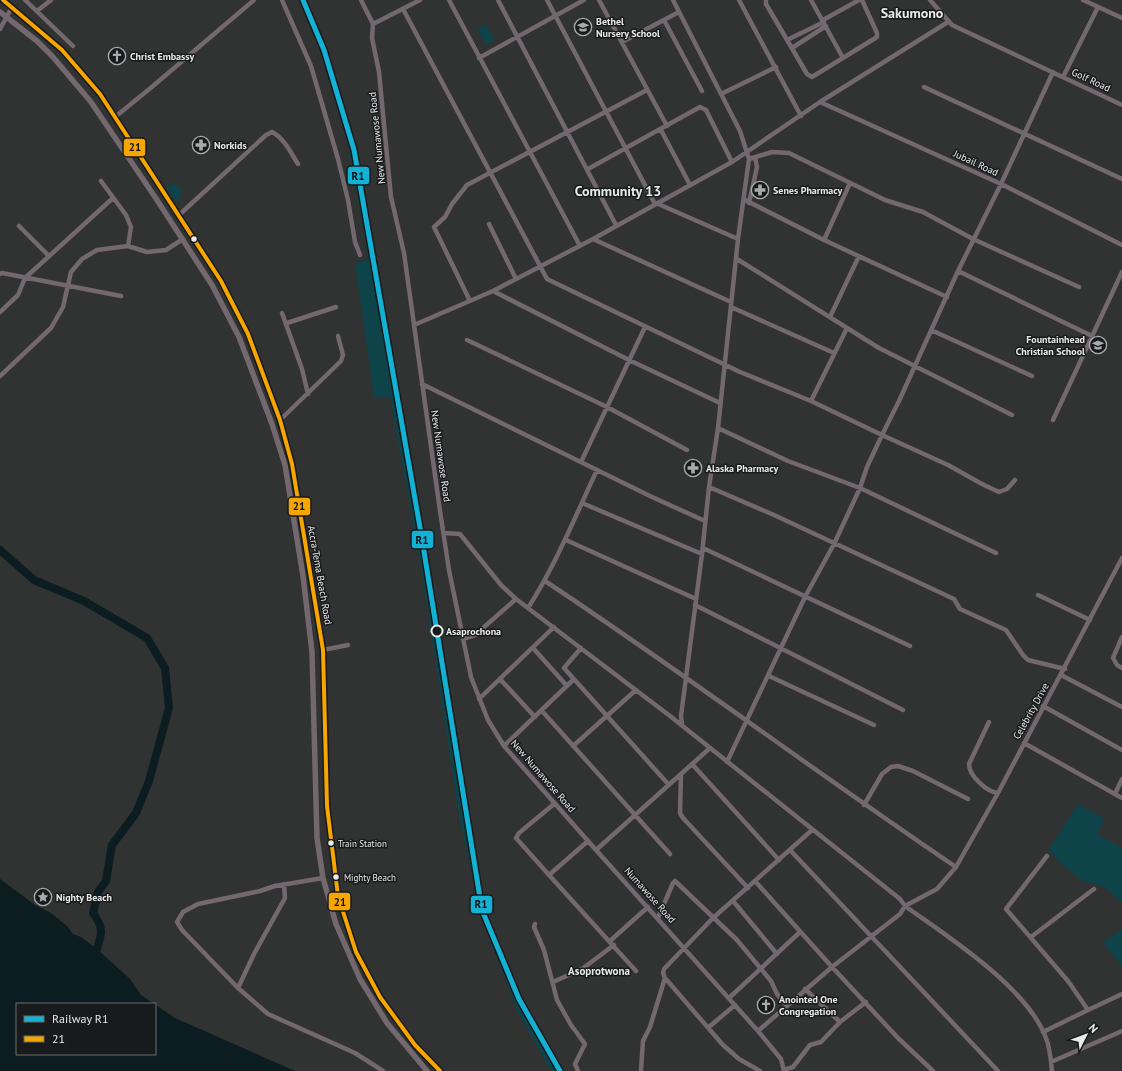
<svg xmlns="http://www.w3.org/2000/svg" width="1122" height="1071" viewBox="0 0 1122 1071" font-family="'PT Sans',sans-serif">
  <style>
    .green { fill: #0e4349 }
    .water { fill: #0b1d20; fill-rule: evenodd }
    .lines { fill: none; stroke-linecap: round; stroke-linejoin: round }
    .river { stroke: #0b1d20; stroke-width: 8 }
    .minor { stroke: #73686e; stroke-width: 4.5 }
    .major { stroke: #73686e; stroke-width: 5.5 }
    .bus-1-casing { stroke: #191a1b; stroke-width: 7 }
    .bus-1 { stroke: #f7a600; stroke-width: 4 }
    .rail-1-casing { stroke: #191a1b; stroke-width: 8 }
    .rail-1 { stroke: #13b2d5; stroke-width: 5 }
    .bus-dot { fill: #e9ebeb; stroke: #191a1b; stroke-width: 1.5 }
    .stop-dot { fill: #191a1b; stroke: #e9ebeb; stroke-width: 2 }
    .labels { text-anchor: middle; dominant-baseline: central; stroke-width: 3; stroke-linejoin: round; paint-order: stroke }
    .bus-label { font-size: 9px; fill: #e9ebeb; stroke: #191a1b; text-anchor: start }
    .poi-label { font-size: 10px; font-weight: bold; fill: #e9ebeb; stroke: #191a1b; text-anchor: start }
    .street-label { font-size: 10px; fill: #e9ebeb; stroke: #191a1b }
    .stop-label { font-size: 10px; font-weight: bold; fill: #e9ebeb; stroke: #191a1b; text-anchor: start }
    .neighbourhood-label { font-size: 11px; font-weight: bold; fill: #e9ebeb; stroke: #191a1b }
    .district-label { font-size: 14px; font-weight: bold; fill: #e9ebeb; stroke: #191a1b }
    .line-badge { stroke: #191a1b; stroke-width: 1.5 }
    .pale-badge-label { font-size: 11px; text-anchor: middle; font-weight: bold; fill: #111 }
  </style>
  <rect width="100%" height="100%" fill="#313232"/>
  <path class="green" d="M300,0H304L324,41L335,72L345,109L367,213L393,375L419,518L451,714L474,864L485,918L507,975L531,1025L561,1071H552L549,1067L518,1013L485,926L473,879L459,816L421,567L390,397H374L355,264L368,258L346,130L326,58Z
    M486,24L495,40L486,45L477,29Z
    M175,183L182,191L177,203L166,187Z
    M1078,804L1105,819L1097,834L1122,848V902L1104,887L1081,880L1058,861L1049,849Z
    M1122,929V967L1103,942Z"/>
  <path class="water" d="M0,879L35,905L51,913L67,926L73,934L81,937L97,949L130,979L141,995L175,1018L295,1071H0ZM17,1004H155V1054H17Z"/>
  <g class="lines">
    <path class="river" d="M0,550L34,580L84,601L147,638L165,668L169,708L149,781L136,813L112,845L106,881L98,892L93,913C104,928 102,933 97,949"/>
    <path class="minor" d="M25,0L73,46
      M282,0L311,66L338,159L348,200L355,242L360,255
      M361,0L373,24
      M449,0L580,246
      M498,0L616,225
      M547,0L655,204
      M599,0L667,126
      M673,0L740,131L749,159L738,239L718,428L709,487L702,554L681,716L682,724
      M739,0L801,116
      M766,0V4L807,74L812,77L877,37V33L862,0
      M811,0L843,58
      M930,0L952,25L1122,105
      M1083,0L1122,18
      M403,9L547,279L740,372L811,401L882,435L948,465L982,484L999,492L1007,489L1015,480
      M37,11L51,0
      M664,20L702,91
      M823,20L859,0
      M373,24L372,38L379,72L391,197L404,253L440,511L449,570L471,677L488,720L504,746L596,850
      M373,24L420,0
      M0,29L12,7
      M787,40L824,22
      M622,42L679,12
      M792,48L826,26
      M479,58L584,0
      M1063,77L1098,7
      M924,87L1122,179
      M721,94L776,67
      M820,102L1001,184L1122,245
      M115,117L153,86L254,0
      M661,130L690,185
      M749,159L772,152L789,153L885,200L923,212L973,239L1079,287
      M588,169L700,107L706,110L732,162
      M101,181L126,215L131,227L128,246
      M745,200L824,240L947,297
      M656,203L738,239
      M749,203L757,167L755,157
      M179,215L266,135L272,132C284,138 291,153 298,164
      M489,224L516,279
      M19,226L49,256
      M593,239L731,302
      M824,240L850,183
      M737,259L879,348L1012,415
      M958,271L1092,336
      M0,274L2,273L121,296
      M493,291L629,360L720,403
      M470,301L434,227L445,217L452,204L467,185L647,90
      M731,307L834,353
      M0,312L18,295L25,278L113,198
      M282,313L302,369L308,394
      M830,317L859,256
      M287,323L336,307
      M414,325L493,291L593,239L732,162L820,102L948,22
      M931,330L1032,376
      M467,340L607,407L687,450
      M0,376L51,328L63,307L71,272L82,259L97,250L128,246L147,252L166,250L183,239
      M422,384L652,497L705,521
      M811,401L847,328
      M280,420L341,361L343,355L338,336
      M1053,420L1122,272
      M718,428L788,461L860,488L996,553
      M581,462L645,327
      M709,487L774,515L954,599L960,609L1006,630L1023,655L1028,660L1065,669
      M582,503L702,554
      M444,533L460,534L501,585L516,599L670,716L900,899L905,906C948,937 1027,987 1046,1038C1050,1048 1051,1060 1052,1071
      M566,540L696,599
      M703,548L910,646
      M545,581C684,673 818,774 956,867
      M1038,595L1090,620
      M695,605L903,710
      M528,608C556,564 575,517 597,470
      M1122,637L1113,658L1117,665L1122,668
      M463,639L475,635L516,599
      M533,648L567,686
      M581,648L564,668L669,785
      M323,650L348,645
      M1061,675L1122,707
      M769,676L874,725
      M500,679L535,717
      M479,699L554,627
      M1043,706L1122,750
      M542,711L670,854
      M989,722L969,764C969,776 987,792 998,793L1122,558
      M1024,743L1122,798
      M504,746L573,680
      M573,746L636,690
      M710,748L596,850L758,1031L781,1059L784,1071
      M727,762L805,597L834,544L860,488L867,467L882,435L899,401L958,271L1001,184L1053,72
      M692,764L779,860
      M681,774L680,813L683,818L748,888
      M1115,794L1122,779
      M864,805L882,774L891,767L898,766L913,771L968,799
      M588,841L549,875L636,971
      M790,850L998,1071
      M549,875L516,838L519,833L554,804
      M323,878L275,886L260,891L198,904L183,912L177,922L182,930L238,988L268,1014L355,1053L383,1071
      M755,881L832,967L898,1038L933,1071
      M733,901L777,954
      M658,918L673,883L675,881L737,940L771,981L777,994L786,1005
      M535,924L534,927L544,950L557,1000L571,1025L585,1044L575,1064L578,1071
      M1031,937L1094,889
      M610,941L648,907
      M665,978L723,1045L739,1059L760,1071
      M553,982L582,969L614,945
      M238,988L254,954L285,898L284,884
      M805,989L840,1022
      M729,998L800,932
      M1088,1010L1122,994
      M709,1027L735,1005
      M758,1031L832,967L900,914L905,906L937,889L956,867L998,793
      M1043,1032L1088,1010L1068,981L1006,909L1047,856
      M1051,1062L1122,1031
      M641,1070L643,1041L650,1027L665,978L663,973L664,969L713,918L812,830
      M784,1070L793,1067L810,1045L821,1042L840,1022L866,1002"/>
    <path class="major" d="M3,0L62,50L100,94L221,281L248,334L280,420L292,464L323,650L327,806L338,896L356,952L380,997L415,1045L440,1071
      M0,12L37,41L53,57L91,102L157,200L212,285L239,337L272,424L285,465L303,576L312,652L317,838L323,878L336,924L360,979L387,1023L427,1071"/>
    <defs>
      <path id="bus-1" d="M3,0L62,50L100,94L221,281L248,334L280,420L292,464L323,650L327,806L338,896L356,952L380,997L415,1045L440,1071"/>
    </defs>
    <use href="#bus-1" class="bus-1-casing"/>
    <use href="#bus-1" class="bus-1"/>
    <defs>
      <path id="rail-1" d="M303,0L324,50L354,150L422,539L482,910L519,999L560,1071"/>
    </defs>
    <use href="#rail-1" class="rail-1-casing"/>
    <use href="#rail-1" class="rail-1"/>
  </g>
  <defs>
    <symbol id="school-ring" viewBox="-11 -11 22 22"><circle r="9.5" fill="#191a1b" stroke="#a9aaaa" stroke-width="1.5"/><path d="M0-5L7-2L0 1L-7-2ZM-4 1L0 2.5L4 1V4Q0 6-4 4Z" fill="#a9aaaa"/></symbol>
    <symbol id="church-ring" viewBox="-11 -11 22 22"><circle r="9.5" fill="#191a1b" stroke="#a9aaaa" stroke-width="1.5"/><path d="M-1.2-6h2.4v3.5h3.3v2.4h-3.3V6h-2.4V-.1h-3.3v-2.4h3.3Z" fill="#a9aaaa"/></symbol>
    <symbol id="pharmacy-ring" viewBox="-11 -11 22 22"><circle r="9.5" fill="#191a1b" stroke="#a9aaaa" stroke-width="1.5"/><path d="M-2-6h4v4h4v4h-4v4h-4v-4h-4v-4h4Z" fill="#a9aaaa"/></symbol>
    <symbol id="sight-ring" viewBox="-11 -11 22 22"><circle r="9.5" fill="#191a1b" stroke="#a9aaaa" stroke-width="1.5"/><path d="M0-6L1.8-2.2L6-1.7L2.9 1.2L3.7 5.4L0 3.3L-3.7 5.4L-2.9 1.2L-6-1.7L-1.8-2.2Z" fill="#a9aaaa"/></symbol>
  </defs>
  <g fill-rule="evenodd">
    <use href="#school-ring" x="573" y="17" width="20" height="20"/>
    <use href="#church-ring" x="107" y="46" width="20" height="20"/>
    <use href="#pharmacy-ring" x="191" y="135" width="20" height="20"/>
    <use href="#pharmacy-ring" x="750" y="180" width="20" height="20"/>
    <use href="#school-ring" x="1088" y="335" width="20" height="20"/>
    <use href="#pharmacy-ring" x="683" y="458" width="20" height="20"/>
    <use href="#sight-ring" x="33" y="887" width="20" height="20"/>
    <use href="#church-ring" x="756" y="995" width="20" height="20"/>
  </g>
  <g class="bus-dot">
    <circle cx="194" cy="239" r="3.5"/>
    <circle cx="331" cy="843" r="3.5"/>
    <circle cx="336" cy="877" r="3.5"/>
  </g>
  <circle class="stop-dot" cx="437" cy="631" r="5.5"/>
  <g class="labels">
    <g class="bus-label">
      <text x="338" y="843">Train Station</text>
      <text x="344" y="877">Mighty Beach</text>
    </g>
    <g class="poi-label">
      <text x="596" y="21">Bethel<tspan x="596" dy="12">Nursery School</tspan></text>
      <text x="130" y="56">Christ Embassy</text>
      <text x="214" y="145">Norkids</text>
      <text x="773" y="190">Senes Pharmacy</text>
      <text x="1085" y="339" text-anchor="end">Fountainhead<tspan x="1085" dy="12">Christian School</tspan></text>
      <text x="706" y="468">Alaska Pharmacy</text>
      <text x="56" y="897">Nighty Beach</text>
      <text x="779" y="999">Anointed One<tspan x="779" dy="12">Congregation</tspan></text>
    </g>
    <g class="street-label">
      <text transform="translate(1091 80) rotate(25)">Golf Road</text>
      <text transform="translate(377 138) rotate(-96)">New Numawose Road</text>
      <text transform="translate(976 163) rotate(25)">Jubail Road</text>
      <text transform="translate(441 456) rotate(82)">New Numawose Road</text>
      <text transform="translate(320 575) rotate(80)">Accra-Tema Beach Road</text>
      <text transform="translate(1031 711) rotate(-61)">Celebrity Drive</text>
      <text transform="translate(543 776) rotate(49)">New Numawose Road</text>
      <text transform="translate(650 895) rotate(48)">Numawose Road</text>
    </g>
    <g class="stop-label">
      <text x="446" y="631">Asaprochona</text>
    </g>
    <g class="neighbourhood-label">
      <text x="599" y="971">Asoprotwona</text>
    </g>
    <g class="district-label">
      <text x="912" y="13">Sakumono</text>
      <text x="618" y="191">Community 13</text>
    </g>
  </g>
  <g class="line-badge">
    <rect x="123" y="138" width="23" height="19" rx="4" fill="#f7a600"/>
    <rect x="347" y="166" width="23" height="19" rx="4" fill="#13b2d5"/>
    <rect x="288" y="497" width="23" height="19" rx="4" fill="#f7a600"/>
    <rect x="411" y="530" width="23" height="19" rx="4" fill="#13b2d5"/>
    <rect x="328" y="892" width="23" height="19" rx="4" fill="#f7a600"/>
    <rect x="470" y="895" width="23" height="19" rx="4" fill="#13b2d5"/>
  </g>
  <g class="pale-badge-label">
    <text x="135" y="151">21</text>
    <text x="358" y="180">R1</text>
    <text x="299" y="510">21</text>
    <text x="422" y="544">R1</text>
    <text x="340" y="906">21</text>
    <text x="481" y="908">R1</text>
  </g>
  <rect x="16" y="1003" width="140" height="52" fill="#191a1b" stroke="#6c6e6e"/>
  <rect x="24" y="1016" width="20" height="6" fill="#13b2d5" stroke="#6c6e6e"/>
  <text x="52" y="1023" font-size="12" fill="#e9ebeb">Railway R1</text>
  <rect x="24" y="1036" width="20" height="6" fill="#f7a600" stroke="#6c6e6e"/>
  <text x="52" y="1043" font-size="12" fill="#e9ebeb">21</text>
  <g transform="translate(1086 1035) rotate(48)" stroke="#191a1b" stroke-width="3" paint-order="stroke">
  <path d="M0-3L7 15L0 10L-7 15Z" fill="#e9ebeb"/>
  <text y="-6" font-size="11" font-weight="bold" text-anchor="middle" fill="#e9ebeb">N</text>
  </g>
</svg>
